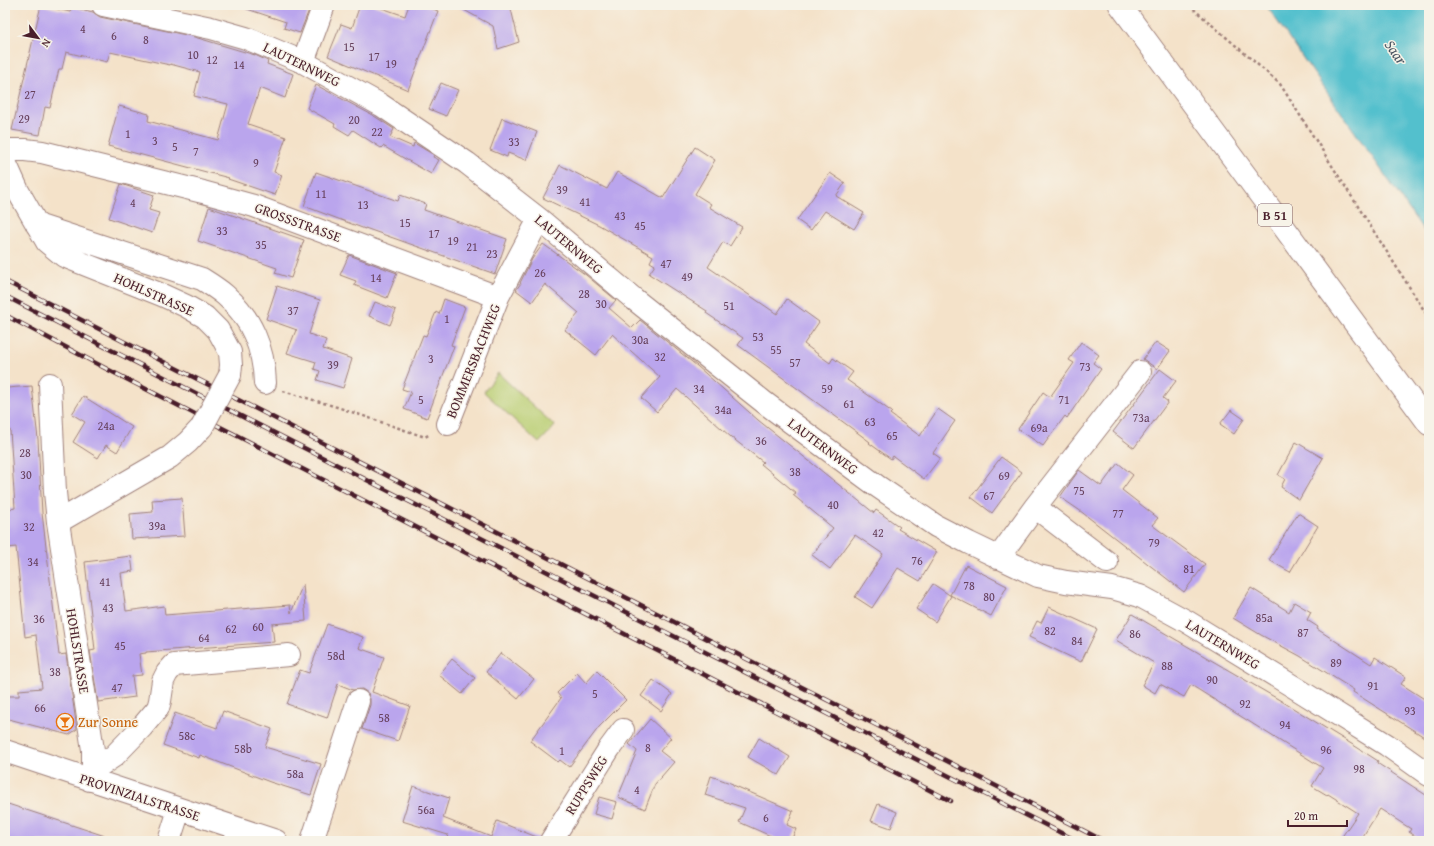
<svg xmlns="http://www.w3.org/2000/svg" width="1434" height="846" viewBox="0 0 1434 846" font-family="'Gentium Book Plus',serif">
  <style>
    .green { fill: #b9ce72; stroke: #82764e }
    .water { fill: #53c0cd; stroke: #4e707c }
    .building { fill: #baa5ed }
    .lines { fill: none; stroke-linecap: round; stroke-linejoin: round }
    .minor-casing { stroke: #9f807a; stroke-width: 24 }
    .major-casing { stroke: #9f807a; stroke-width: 24 }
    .path { stroke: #9f807a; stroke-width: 2.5; stroke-dasharray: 3 3; stroke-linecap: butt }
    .minor { stroke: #fff; stroke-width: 22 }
    .major { stroke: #fff; stroke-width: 22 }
    .rail-casing { stroke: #4a1f2b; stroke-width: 4.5 }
    .rail { stroke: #f7f3e8; stroke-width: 3; stroke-dasharray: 9; stroke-linecap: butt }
    .minor-bridge-casing { stroke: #9f807a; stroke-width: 24; stroke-linecap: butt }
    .minor-bridge { stroke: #fff; stroke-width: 22 }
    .labels { text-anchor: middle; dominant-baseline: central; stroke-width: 3; stroke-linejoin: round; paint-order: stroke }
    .number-label { font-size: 12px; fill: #66405c }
    .shield { fill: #f7f3e8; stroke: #7e5f64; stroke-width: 1 }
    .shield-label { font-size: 13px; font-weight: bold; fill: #4a1f2b }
    .street-label { font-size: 14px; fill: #4a1f2b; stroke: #f7f3e8 }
    .food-label { font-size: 14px; fill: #c56008; stroke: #f7f3e8; text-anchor: start }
    .water-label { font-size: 15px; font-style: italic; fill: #4d5764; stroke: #f7f3e8 }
  </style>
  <rect width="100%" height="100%" fill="#f7f3e8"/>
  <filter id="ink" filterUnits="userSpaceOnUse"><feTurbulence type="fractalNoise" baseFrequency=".025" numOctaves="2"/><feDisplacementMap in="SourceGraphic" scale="8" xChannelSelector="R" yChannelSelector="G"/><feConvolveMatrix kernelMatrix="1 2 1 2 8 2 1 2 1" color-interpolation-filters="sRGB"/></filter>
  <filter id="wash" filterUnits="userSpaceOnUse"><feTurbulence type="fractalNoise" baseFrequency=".012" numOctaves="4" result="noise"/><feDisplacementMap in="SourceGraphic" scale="16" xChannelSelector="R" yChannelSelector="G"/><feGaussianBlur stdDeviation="0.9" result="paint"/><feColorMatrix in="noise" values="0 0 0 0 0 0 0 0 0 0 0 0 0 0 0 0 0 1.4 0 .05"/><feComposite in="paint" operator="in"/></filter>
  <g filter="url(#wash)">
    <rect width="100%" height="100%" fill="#f4e2c9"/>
    <path class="green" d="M498,373L555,426L539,443L484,392Z"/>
    <path class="water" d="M1266,5H1429V238Z"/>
    <g id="blocks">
      <path class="building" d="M41,5L70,12L72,7L93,12L100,17L191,36L255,55L268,61L267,64L293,74L285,98L260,88L248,124L286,137L274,172L282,175L275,195L228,179L229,178L108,146L119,106L149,114L148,121L218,140L228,104L194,96L200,72L170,64V65L110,52L107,62L66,52L62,69H59L50,108L45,107L40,135L12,130Z
        M245,5H311L300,33L284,28L286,22L244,8Z
        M360,5H373L405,16L409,5H424L438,11L408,90L328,56L341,24L352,28Z
        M455,5H510L519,42L498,49L493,26Z
        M441,83L458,90L446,116L429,109Z
        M316,85L374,116L394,129L390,137L413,147L414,143L434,155L433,157L439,160L431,174L383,146L381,148L353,130L349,135L334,126L335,124L307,108Z
        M502,118L537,132L526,160L508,153L507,157L490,150Z
        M695,147L715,160L695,194L711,204L709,207L742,227L730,246L723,242L708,267L777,314L787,299L819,322L804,344L830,363L833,358L853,372L847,380L892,412L890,414L920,436L938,409L955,421L933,453L940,458L924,479L893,456L891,459L869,443L870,442L850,427L738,345L743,338L706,313L707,311L649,274L655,265L650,262L653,256L599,225L543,198L560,165L607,189L617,172L663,198Z
        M316,172L398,201L400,195L426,204L424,210L507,239L495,274L365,228V229L304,206Z
        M830,173L845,183L836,196L864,213L854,229L825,211L811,230L797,220Z
        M121,184L154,195L149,210L159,213L152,233L109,218Z
        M209,207L304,240L291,278L275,273L277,268L198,241Z
        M543,244L586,275L616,300L609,308L632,328L640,320L697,366L758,420L874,513L876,510L900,527L898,529L937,552L920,581L898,568L872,608L855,597L883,554L855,535L830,569L812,555L833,528L793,495L796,493L761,464L763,462L731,437L677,389L657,412L641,398L660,377L612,334L596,355L565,330L579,313L545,284L532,302L516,290L521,283H520L532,259Z
        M349,255L397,273L387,298L354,285L356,281L340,275Z
        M277,286L320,300L309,334L326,340L323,349L352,359L343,388L317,380L320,371L314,369L316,362L287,353L296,330H297L266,319Z
        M444,299L465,307L451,345L454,346L427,418L404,409L411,392L402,389L423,335L426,336L436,312L439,314Z
        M375,302L396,310L390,325L369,316Z
        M1081,342L1099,355L1093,363L1101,369L1067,418L1065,416L1043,446L1018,429L1043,392L1050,397L1074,363L1069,360Z
        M1156,342L1170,351L1157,369L1143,359Z
        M1160,369L1176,381L1163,398L1168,402L1134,448L1113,432Z
        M32,386L38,439L42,513L59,655L66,654L77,729L69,735L5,718V696H19V690L42,688L36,635L25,637L16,547L7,548L5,527V510L15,508L10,430L5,431V410L9,409L7,388Z
        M83,396L132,427L117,452L106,445L98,458L73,442L85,422L72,414Z
        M1231,410L1244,419L1234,434L1220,424Z
        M1296,442L1323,458L1299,500L1281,487L1285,479L1278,475Z
        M1001,457L1022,472L992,513L971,497Z
        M1118,463L1133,475L1122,490L1158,518L1152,525L1205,564L1184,592L1079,510L1060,497L1079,470L1101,486Z
        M182,498L185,536L132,539L130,514L153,512L152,500Z
        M1298,513L1318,526L1290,572L1269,560Z
        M131,556L133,571L121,573L126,611L164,606L165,615L290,605L291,613L303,584L306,621L272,624L274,642L146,652V653L139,654L142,675L132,676L135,697L98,702L90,651L95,650L85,562Z
        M966,565L1007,586L991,616L950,595Z
        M933,584L951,596L935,622L916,609Z
        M1251,588L1289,612L1294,602L1311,612L1307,620L1318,627L1317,629L1371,664L1375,657L1406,677L1401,684L1429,702V740L1353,692L1354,690L1300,656L1261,635L1233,618Z
        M1049,607L1097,629L1081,662L1029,637L1037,621L1041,623Z
        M1132,614L1283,702L1358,748L1378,761L1377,763L1429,797V841H1423L1409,832L1411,829L1380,809L1360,841H1339L1358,813L1328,794L1327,795L1312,786L1323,768L1191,685L1184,697L1160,684L1155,693L1142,685L1154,663L1116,640Z
        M327,624L363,637L359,648L384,657L372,692L410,706L398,741L362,729L370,705V699L368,693L362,689L353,690L338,684L327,718L287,704L300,670L309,673Z
        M501,653L534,679L518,699L486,672Z
        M452,659L475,678L462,694L439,675Z
        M597,671L626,700L599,727L569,767L560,760L558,762L530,741L561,698L557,693L577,673L586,683Z
        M653,680L672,694L661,711L641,696Z
        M223,711L272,729L265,747L321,764L311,795L270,782L200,755L199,758L163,745L175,713L217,728Z
        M650,719L671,738L660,751L674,762L655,784L645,809L618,797L637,751L629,744Z
        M759,738L790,757L779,775L748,757Z
        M711,776L733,784V785L793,811L787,825L796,829L791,841H782L739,822L745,808L705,795Z
        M413,786L449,798L443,818L491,837L497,821L539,838V841H446L448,835L402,821Z
        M599,797L617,802L612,819L594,814Z
        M5,803L111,838V841H5Z
        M878,804L897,812L891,828L871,821Z"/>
    </g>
  </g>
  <g filter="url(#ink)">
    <use href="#blocks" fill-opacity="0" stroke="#9f807a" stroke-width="1"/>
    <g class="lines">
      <defs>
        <path id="minor" d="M103,5L211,28L246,38L303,62L381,105L467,163L539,219L634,299L765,403L877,486L936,526L969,543L1038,576L1066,582L1112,588L1140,596L1186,621L1294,687L1387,745L1429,775
          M303,62L324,5
          M5,150H25L42,152L203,192L254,206L498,297
          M5,162L18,191L47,242L64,256L162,295L186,306L205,317L218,330L230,352L231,365L230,375
          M37,225L202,279C210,284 218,289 225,295C251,317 264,349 265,383
          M50,384L55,492L58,522L93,750V770L90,780
          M448,424L498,297L539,219
          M1035,507L1107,562
          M58,522L170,457L188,442L202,427
          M998,558L1035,507L1140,372
          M5,751L276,841
          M93,770L114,756L142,727L158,708L160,701L163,681L167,673L174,665L289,655
          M169,841L179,810
          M312,841L358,701
          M551,841L609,749L623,730"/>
        <path id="major" d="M1120,5L1429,424"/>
      </defs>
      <use href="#minor" class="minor-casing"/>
      <use href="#major" class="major-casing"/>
      <path class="path" d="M1189,5L1280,84L1429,318
        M283,391L337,407L425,437L430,434"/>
      <use href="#minor" class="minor"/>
      <use href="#major" class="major"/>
      <defs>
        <path id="rail" d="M5,281L1104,841
          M5,296L1077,841
          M5,315L103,367L951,801"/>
      </defs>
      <use href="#rail" class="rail-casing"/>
      <use href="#rail" class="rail"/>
      <defs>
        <path id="minor-bridge" d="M202,427L230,375"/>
      </defs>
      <use href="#minor-bridge" class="minor-bridge-casing"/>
      <use href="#minor-bridge" class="minor-bridge"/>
    </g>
  </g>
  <defs>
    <symbol id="bar-ring" viewBox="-11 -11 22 22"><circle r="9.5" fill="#f7f3e8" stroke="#e8710a" stroke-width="1.5"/><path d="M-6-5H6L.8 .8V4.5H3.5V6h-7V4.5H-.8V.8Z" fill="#e8710a"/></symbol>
  </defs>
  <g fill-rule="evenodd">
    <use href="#bar-ring" x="55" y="712" width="20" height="20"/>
  </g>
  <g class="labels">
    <g class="number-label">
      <text x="83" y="28">4</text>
      <text x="114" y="35">6</text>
      <text x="146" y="39">8</text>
      <text x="349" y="46">15</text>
      <text x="193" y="54">10</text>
      <text x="374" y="56">17</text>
      <text x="212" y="59">12</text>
      <text x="391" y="63">19</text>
      <text x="239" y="64">14</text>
      <text x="30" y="94">27</text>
      <text x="24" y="118">29</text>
      <text x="354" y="119">20</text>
      <text x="377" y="131">22</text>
      <text x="128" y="133">1</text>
      <text x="155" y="140">3</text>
      <text x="514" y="141">33</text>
      <text x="175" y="146">5</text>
      <text x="196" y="151">7</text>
      <text x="256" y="162">9</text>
      <text x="562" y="189">39</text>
      <text x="321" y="193">11</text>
      <text x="585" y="201">41</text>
      <text x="133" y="202">4</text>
      <text x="363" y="204">13</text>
      <text x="620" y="215">43</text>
      <text x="405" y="222">15</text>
      <text x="640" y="225">45</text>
      <text x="222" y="230">33</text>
      <text x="434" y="233">17</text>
      <text x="453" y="240">19</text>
      <text x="261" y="244">35</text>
      <text x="472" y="246">21</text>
      <text x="492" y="253">23</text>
      <text x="666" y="263">47</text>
      <text x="540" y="272">26</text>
      <text x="687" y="276">49</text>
      <text x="376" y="277">14</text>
      <text x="584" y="293">28</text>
      <text x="601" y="303">30</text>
      <text x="729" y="305">51</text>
      <text x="293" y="310">37</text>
      <text x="447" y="318">1</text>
      <text x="758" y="336">53</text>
      <text x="640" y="339">30a</text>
      <text x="776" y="349">55</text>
      <text x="660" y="356">32</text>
      <text x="431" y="358">3</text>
      <text x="795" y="362">57</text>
      <text x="333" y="364">39</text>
      <text x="1085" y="366">73</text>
      <text x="699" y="388">34</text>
      <text x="827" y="388">59</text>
      <text x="421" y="399">5</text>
      <text x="1064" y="399">71</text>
      <text x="849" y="403">61</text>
      <text x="723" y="409">34a</text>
      <text x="1141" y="417">73a</text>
      <text x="870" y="421">63</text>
      <text x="106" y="425">24a</text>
      <text x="1039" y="427">69a</text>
      <text x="892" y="435">65</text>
      <text x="761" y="440">36</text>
      <text x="25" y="452">28</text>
      <text x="795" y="471">38</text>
      <text x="26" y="474">30</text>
      <text x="1004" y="475">69</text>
      <text x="1079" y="490">75</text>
      <text x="989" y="495">67</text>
      <text x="833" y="504">40</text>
      <text x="1118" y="513">77</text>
      <text x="157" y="525">39a</text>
      <text x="29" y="526">32</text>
      <text x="878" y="532">42</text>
      <text x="1154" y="542">79</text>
      <text x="917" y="560">76</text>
      <text x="33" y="561">34</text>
      <text x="1189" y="568">81</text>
      <text x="105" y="581">41</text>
      <text x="969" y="585">78</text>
      <text x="989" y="596">80</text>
      <text x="108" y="607">43</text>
      <text x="1264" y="617">85a</text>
      <text x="39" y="618">36</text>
      <text x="258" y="626">60</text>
      <text x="231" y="628">62</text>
      <text x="1050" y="630">82</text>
      <text x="1303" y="632">87</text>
      <text x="1135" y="633">86</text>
      <text x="204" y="637">64</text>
      <text x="1077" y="640">84</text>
      <text x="120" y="645">45</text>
      <text x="336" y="655">58d</text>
      <text x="1336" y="662">89</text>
      <text x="1167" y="665">88</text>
      <text x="55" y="671">38</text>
      <text x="1212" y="679">90</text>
      <text x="1373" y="685">91</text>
      <text x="117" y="687">47</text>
      <text x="595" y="693">5</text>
      <text x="1245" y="703">92</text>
      <text x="40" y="707">66</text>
      <text x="1410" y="710">93</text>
      <text x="384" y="717">58</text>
      <text x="1285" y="724">94</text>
      <text x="187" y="735">58c</text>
      <text x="648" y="747">8</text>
      <text x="243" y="748">58b</text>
      <text x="1326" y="749">96</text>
      <text x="562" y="750">1</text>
      <text x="1359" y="768">98</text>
      <text x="295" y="773">58a</text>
      <text x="637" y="789">4</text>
      <text x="426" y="809">56a</text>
      <text x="766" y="817">6</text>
    </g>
    <rect class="shield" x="1258" y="204" width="34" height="22" rx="3"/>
    <g class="shield-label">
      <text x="1275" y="215">B 51</text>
    </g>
    <g class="street-label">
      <text transform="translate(302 64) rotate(26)">LAUTERNWEG</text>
      <text transform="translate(298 222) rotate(20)">GROSSSTRASSE</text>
      <text transform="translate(569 244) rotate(40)">LAUTERNWEG</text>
      <text transform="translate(154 294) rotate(24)">HOHLSTRASSE</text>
      <text transform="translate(473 361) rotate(-68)">BOMMERSBACHWEG</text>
      <text transform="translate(823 446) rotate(37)">LAUTERNWEG</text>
      <text transform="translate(1223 644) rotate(31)">LAUTERNWEG</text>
      <text transform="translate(78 651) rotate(81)">HOHLSTRASSE</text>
      <text transform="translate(586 785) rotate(-58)">RUPPSWEG</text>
      <text transform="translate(140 797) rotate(18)">PROVINZIALSTRASSE</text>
    </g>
    <g class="food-label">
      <text x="78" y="722">Zur Sonne</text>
    </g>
    <g class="water-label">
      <text transform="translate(1396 52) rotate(55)">Saar</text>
    </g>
  </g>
  <rect width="1434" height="846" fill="none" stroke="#f7f3e8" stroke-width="20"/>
  <g transform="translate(38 38) rotate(122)" stroke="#f7f3e8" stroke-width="3" paint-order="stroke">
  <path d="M0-3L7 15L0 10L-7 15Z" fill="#4a1f2b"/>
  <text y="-6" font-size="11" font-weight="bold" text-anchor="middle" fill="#4a1f2b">N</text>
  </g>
  <path d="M1288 820v6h59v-6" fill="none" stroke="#4a1f2b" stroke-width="2"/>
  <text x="1294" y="820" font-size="12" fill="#4a1f2b" stroke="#f7f3e8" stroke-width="3" paint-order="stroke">20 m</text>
</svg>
